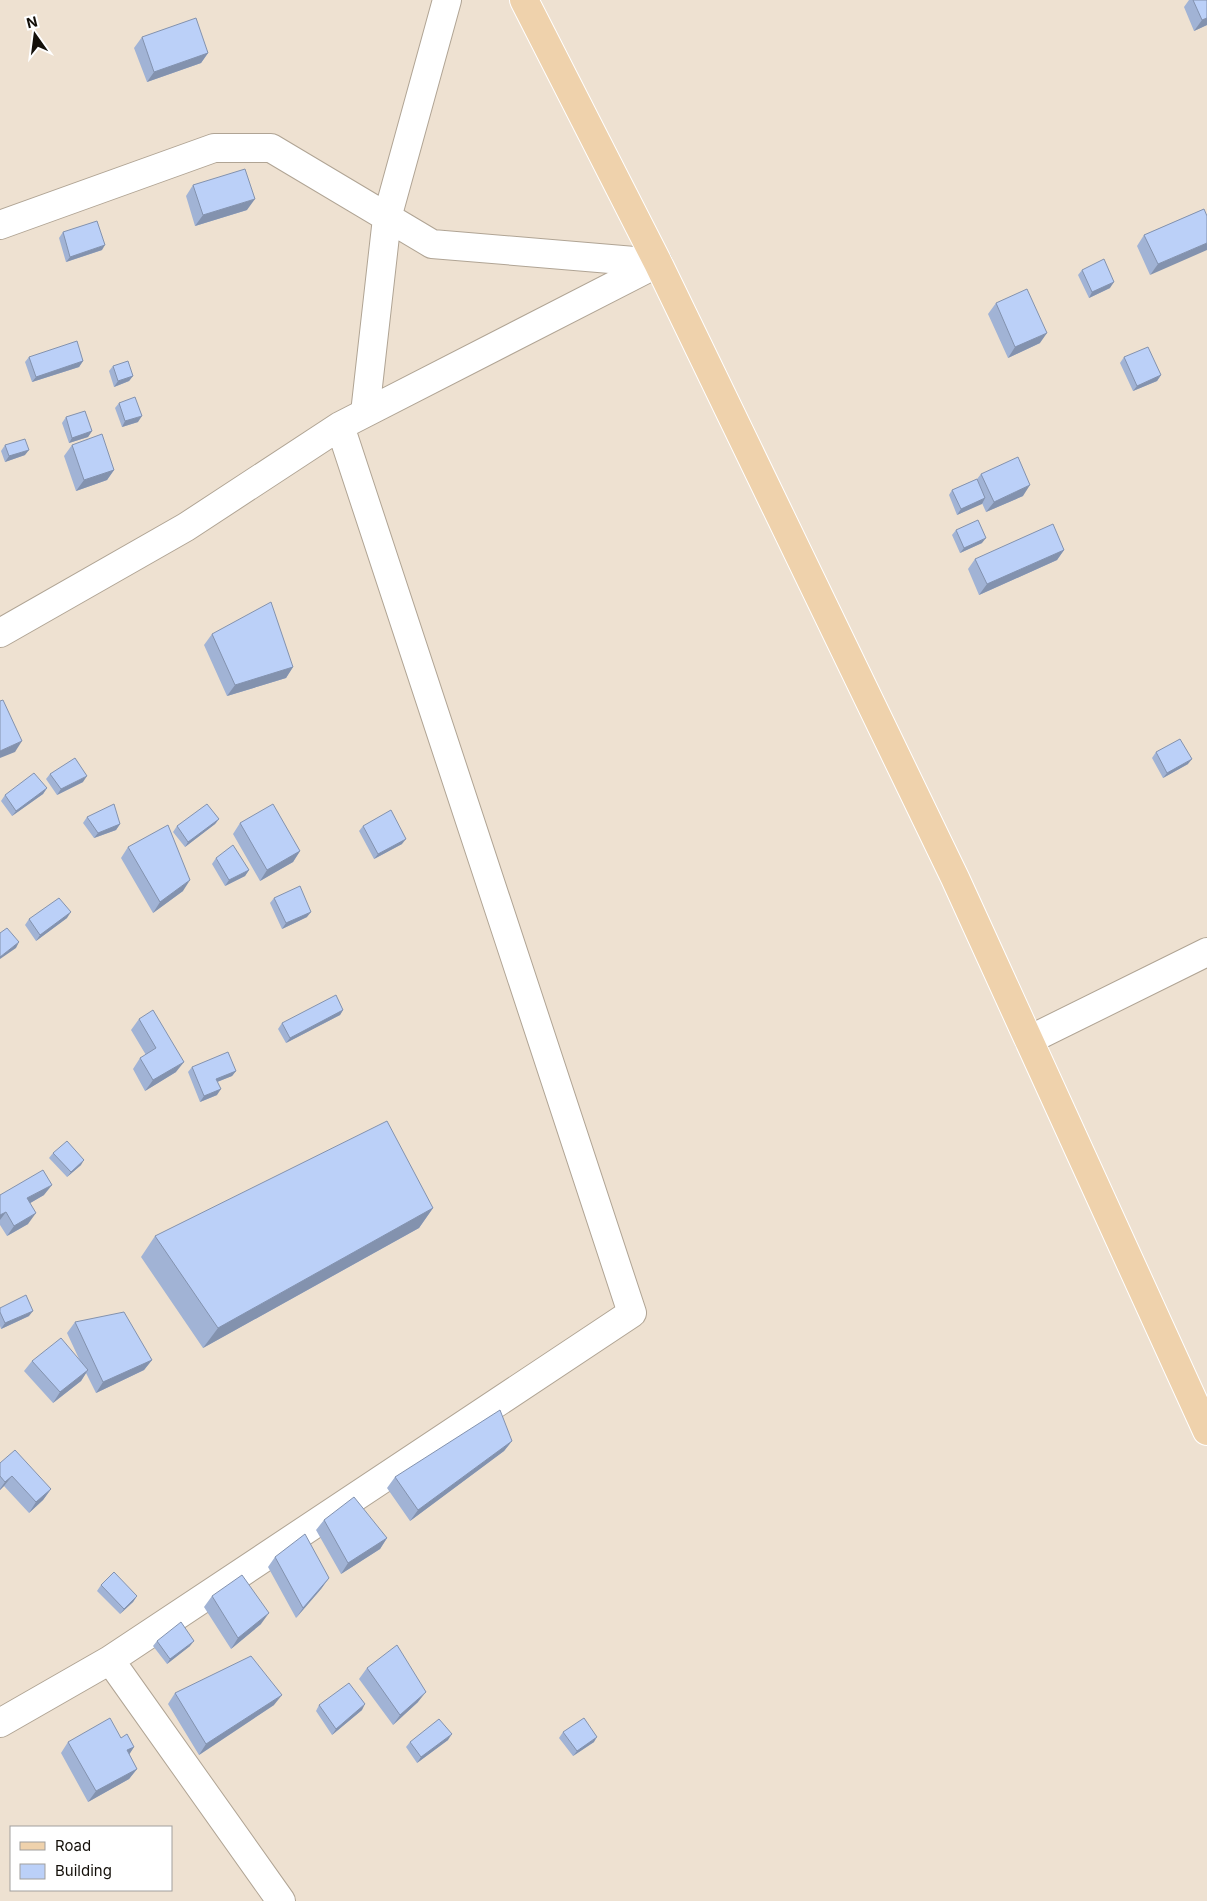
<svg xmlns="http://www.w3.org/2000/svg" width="1207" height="1901" viewBox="0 0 1207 1901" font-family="Inter,sans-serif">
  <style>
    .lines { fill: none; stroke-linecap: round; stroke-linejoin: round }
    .minor-casing { stroke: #b0a494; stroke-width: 30 }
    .major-casing { stroke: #fff; stroke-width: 30 }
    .minor { stroke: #fff; stroke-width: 28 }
    .major { stroke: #efd2ac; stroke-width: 28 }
    .wall { fill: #a1b3d5 }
    .shaded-wall { fill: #8392ae }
    .building { fill: #bbd0f8; stroke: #8392ae }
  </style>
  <rect width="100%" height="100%" fill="#eee1d1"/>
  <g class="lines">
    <defs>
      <path id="minor" d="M0,225L214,148H271L432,244L658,263
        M365,413L387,218L447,0
        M0,633L186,527L340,426L658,263
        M1029,1040L1207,952
        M0,1723L110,1660
        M281,1901L110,1660L632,1313L340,426"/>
      <path id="major" d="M524,0L658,263L955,878L1207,1431"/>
    </defs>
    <use href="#minor" class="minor-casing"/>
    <use href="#major" class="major-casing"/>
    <use href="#minor" class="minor"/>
    <use href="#major" class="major"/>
  </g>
  <path class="wall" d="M1189,0H1207V25L1194,31L1184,7Z
    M142,37L208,53L201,63L147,82L134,48Z
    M193,185L247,210L195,226L186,196Z
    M1204,209L1150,275L1137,246L1144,235Z
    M63,232L102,250L66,262L59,238Z
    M1082,270L1110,288L1089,298L1078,275Z
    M996,303L1040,343L1008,358L988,314Z
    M29,357L83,361L79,367L32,382L25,362Z
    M1124,357L1161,375L1157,381L1133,391L1120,363Z
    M113,366L133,376L129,381L114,387L109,371Z
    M119,403L138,422L122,427L115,408Z
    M66,417L92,431L88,437L69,443L62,423Z
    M5,445L25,455L5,462L1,451Z
    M72,445L114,470L107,480L76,491L64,456Z
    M981,474L1023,496L986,512L982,503L957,515L949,495L952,490L977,479Z
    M956,530L982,543L960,553L952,535Z
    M1064,550L1057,560L979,595L968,569L975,559Z
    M212,634L293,667L286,678L227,696L204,645Z
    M1156,752L1188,764L1163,778L1152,758Z
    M50,774L83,782L57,795L46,779Z
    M47,788L43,794L12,816L1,801L5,795Z
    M87,817L120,824L116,830L94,838L83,823Z
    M219,819L215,824L185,847L173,832L177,826Z
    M240,823L300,851L293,862L260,881L233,834Z
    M363,826L402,844L374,859L359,831Z
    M128,847L183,891L153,913L121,858Z
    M216,858L249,870L245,876L225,886L212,864Z
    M274,898L307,917L282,929L270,903Z
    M67,918L36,941L25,925L29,919Z
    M343,1010L340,1015L286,1043L278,1029L282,1023Z
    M139,1019L176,1072L145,1091L133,1069L140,1058L146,1055L131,1030Z
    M192,1067L236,1071L232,1076L217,1082V1095L200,1102L188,1072Z
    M53,1153L81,1165L67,1177L49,1158Z
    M0,1195H44L30,1203L28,1224L7,1236L0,1225Z
    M433,1208L419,1228L203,1348L141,1257L155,1236Z
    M0,1308L29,1316L1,1329L0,1326Z
    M75,1322L152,1360L144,1370L96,1393L86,1373L81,1381L53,1403L24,1371L32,1361H80L67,1333Z
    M512,1441L504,1451L410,1521L387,1488L395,1477Z
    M0,1463L51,1489L43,1500L29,1513L4,1486L0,1490Z
    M324,1520L387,1538L380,1549L341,1574L316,1530Z
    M275,1557L329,1578L321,1589L296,1618L268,1567Z
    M101,1585L137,1596L133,1602L120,1614L97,1591Z
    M212,1596L261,1624L231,1649L204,1607Z
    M157,1641L190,1646L167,1664L153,1646Z
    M367,1668L418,1702L393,1725L359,1679Z
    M175,1693L274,1705L199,1755L168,1704Z
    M319,1705L362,1710L332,1735L316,1711Z
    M563,1732L594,1742L573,1756L559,1738Z
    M121,1738L134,1747L129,1754L137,1769L129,1779L88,1802L61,1753L68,1742Z
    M448,1740L417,1763L406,1747L410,1742Z"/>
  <path class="shaded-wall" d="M1207,18V25L1194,31L1202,20Z
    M208,53L201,63L147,82L154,72Z
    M255,199L247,210L195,226L203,215Z
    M1207,243V250L1150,275L1158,264Z
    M105,245L102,250L66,262L70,257Z
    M1114,282L1110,288L1089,298L1092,292Z
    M1047,333L1040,343L1008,358L1015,347Z
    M83,361L79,367L32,382L36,377Z
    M1161,375L1157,381L1133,391L1137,386Z
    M133,376L129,381L114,387L118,381Z
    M142,416L138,422L122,427L125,421Z
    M92,431L88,437L69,443L72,438Z
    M29,450L25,455L5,462L9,456Z
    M114,470L107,480L76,491L84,480Z
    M1030,485L1023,496L986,512L994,502Z
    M985,498L982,504L957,515L961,509Z
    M986,538L982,543L960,553L964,548Z
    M1064,550L1057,560L979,595L987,584Z
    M293,667L286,678L227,696L235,685Z
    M22,741L15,752L0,758V751Z
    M1192,759L1188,764L1163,778L1167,773Z
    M87,776L83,782L57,795L61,789Z
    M47,788L43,794L12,816L16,811Z
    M219,819L215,824L185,847L188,842Z
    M120,824L116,830L94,838L98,833Z
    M406,839L402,844L374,859L378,854Z
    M300,851L293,862L260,881L267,870Z
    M249,870L245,876L225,886L229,880Z
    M190,880L183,891L153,913L160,902Z
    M71,912L67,918L36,941L40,935Z
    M311,912L307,917L282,929L286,923Z
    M19,942L16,948L0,959V957Z
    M343,1010L340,1015L286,1043L290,1038Z
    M184,1062L176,1072L145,1091L153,1080Z
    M236,1071L232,1076L212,1084L216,1079Z
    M221,1089L217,1095L200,1102L204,1096Z
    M84,1160L81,1165L67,1177L71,1172Z
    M52,1185L44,1195L20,1209L27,1198Z
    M433,1208L419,1228L203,1348L218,1328Z
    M6,1212L0,1220V1215Z
    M36,1213L28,1224L7,1236L14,1226Z
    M33,1311L29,1316L1,1329L5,1323Z
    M152,1360L144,1370L96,1393L103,1382Z
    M88,1370L81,1381L53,1403L60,1392Z
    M512,1441L504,1451L410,1521L418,1510Z
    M12,1476L4,1486L0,1490V1489L5,1482Z
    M51,1489L43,1500L29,1513L36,1502Z
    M387,1538L380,1549L341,1574L348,1563Z
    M329,1578L321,1589L296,1618L303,1608Z
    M137,1596L133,1602L120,1614L124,1609Z
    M269,1613L261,1624L231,1649L238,1638Z
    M194,1641L190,1646L167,1664L170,1659Z
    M426,1692L418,1702L393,1725L400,1715Z
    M282,1695L274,1705L199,1755L206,1744Z
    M365,1704L362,1710L332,1735L336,1729Z
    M452,1734L448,1740L417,1763L421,1757Z
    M597,1737L594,1742L573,1756L577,1751Z
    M134,1747L127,1758V1750Z
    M137,1769L129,1779L88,1802L96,1791Z"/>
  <path class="building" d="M1193,0H1207V18L1202,20Z
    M196,18L208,53L154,72L142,37Z
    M245,169L255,199L203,215L193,185Z
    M1204,209L1207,216V243L1158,264L1144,235Z
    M97,221L105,245L70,257L63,232Z
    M1104,259L1114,282L1092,292L1082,270Z
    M1027,289L1047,333L1015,347L996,303Z
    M77,341L83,361L36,377L29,357Z
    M1148,347L1161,375L1137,386L1124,357Z
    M128,361L133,376L118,381L113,366Z
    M135,397L142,416L125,421L119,403Z
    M85,411L92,431L72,438L66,417Z
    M102,434L114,470L84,480L72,445Z
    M25,439L29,450L9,456L5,445Z
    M1018,457L1030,485L994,502L981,474Z
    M977,479L985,498L961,509L952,490Z
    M978,520L986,538L964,548L956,530Z
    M1053,524L1064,550L987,584L975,559Z
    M271,602L293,667L235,685L212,634Z
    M3,700L22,741L0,751V701Z
    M1180,739L1192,759L1167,773L1156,752Z
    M75,758L87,776L61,789L50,774Z
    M34,773L47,788L16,811L5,795Z
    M114,804L120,824L98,833L87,817Z
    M207,804L219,819L188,842L177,826Z
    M273,804L300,851L267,870L240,823Z
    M391,810L406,839L378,854L363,826Z
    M168,825L190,880L160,902L128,847Z
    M233,845L249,870L229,880L216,858Z
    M300,886L311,912L286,923L274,898Z
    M59,898L71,912L40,935L29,919Z
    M7,928L19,942L0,957V933Z
    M336,995L343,1010L290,1038L282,1023Z
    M153,1010L184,1062L153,1080L140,1058L156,1048L139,1019Z
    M228,1052L236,1071L216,1079L221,1089L204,1096L192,1067Z
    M387,1121L433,1208L218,1328L155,1236Z
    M67,1141L84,1160L71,1172L53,1153Z
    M43,1170L52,1185L27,1198L36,1213L14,1226L6,1212L0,1215V1195Z
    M26,1295L33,1311L5,1323L0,1312V1308Z
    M124,1312L152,1360L103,1382L75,1322Z
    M61,1338L88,1370L60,1392L32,1361Z
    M500,1410L512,1441L418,1510L395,1477Z
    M15,1450L51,1489L36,1502L12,1476L5,1482L0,1476V1463Z
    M354,1497L387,1538L348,1563L324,1520Z
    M305,1534L329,1578L303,1608L275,1557Z
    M114,1572L137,1596L124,1609L101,1585Z
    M242,1575L269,1613L238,1638L212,1596Z
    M181,1622L194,1641L170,1659L157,1641Z
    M397,1645L426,1692L400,1715L367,1668Z
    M251,1656L282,1695L206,1744L175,1693Z
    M349,1683L365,1704L336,1729L319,1705Z
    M110,1718L121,1738L127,1734L134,1747L127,1750L137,1769L96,1791L68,1742Z
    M584,1718L597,1737L577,1751L563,1732Z
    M439,1719L452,1734L421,1757L410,1742Z"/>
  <rect x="10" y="1826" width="162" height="65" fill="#ffffff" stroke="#a19f9d"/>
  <rect x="20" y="1842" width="25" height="8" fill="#efd2ac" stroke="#a19f9d"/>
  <text x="55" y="1851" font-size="15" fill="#14100a">Road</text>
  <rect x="20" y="1864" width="25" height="15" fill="#bbd0f8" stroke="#a19f9d"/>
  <text x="55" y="1876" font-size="15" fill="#14100a">Building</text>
  <g transform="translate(35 35) rotate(346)" stroke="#ffffff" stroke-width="4" paint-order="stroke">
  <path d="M0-4L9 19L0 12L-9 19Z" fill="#14100a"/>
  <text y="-8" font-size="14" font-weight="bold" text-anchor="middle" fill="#14100a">N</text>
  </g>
</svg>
